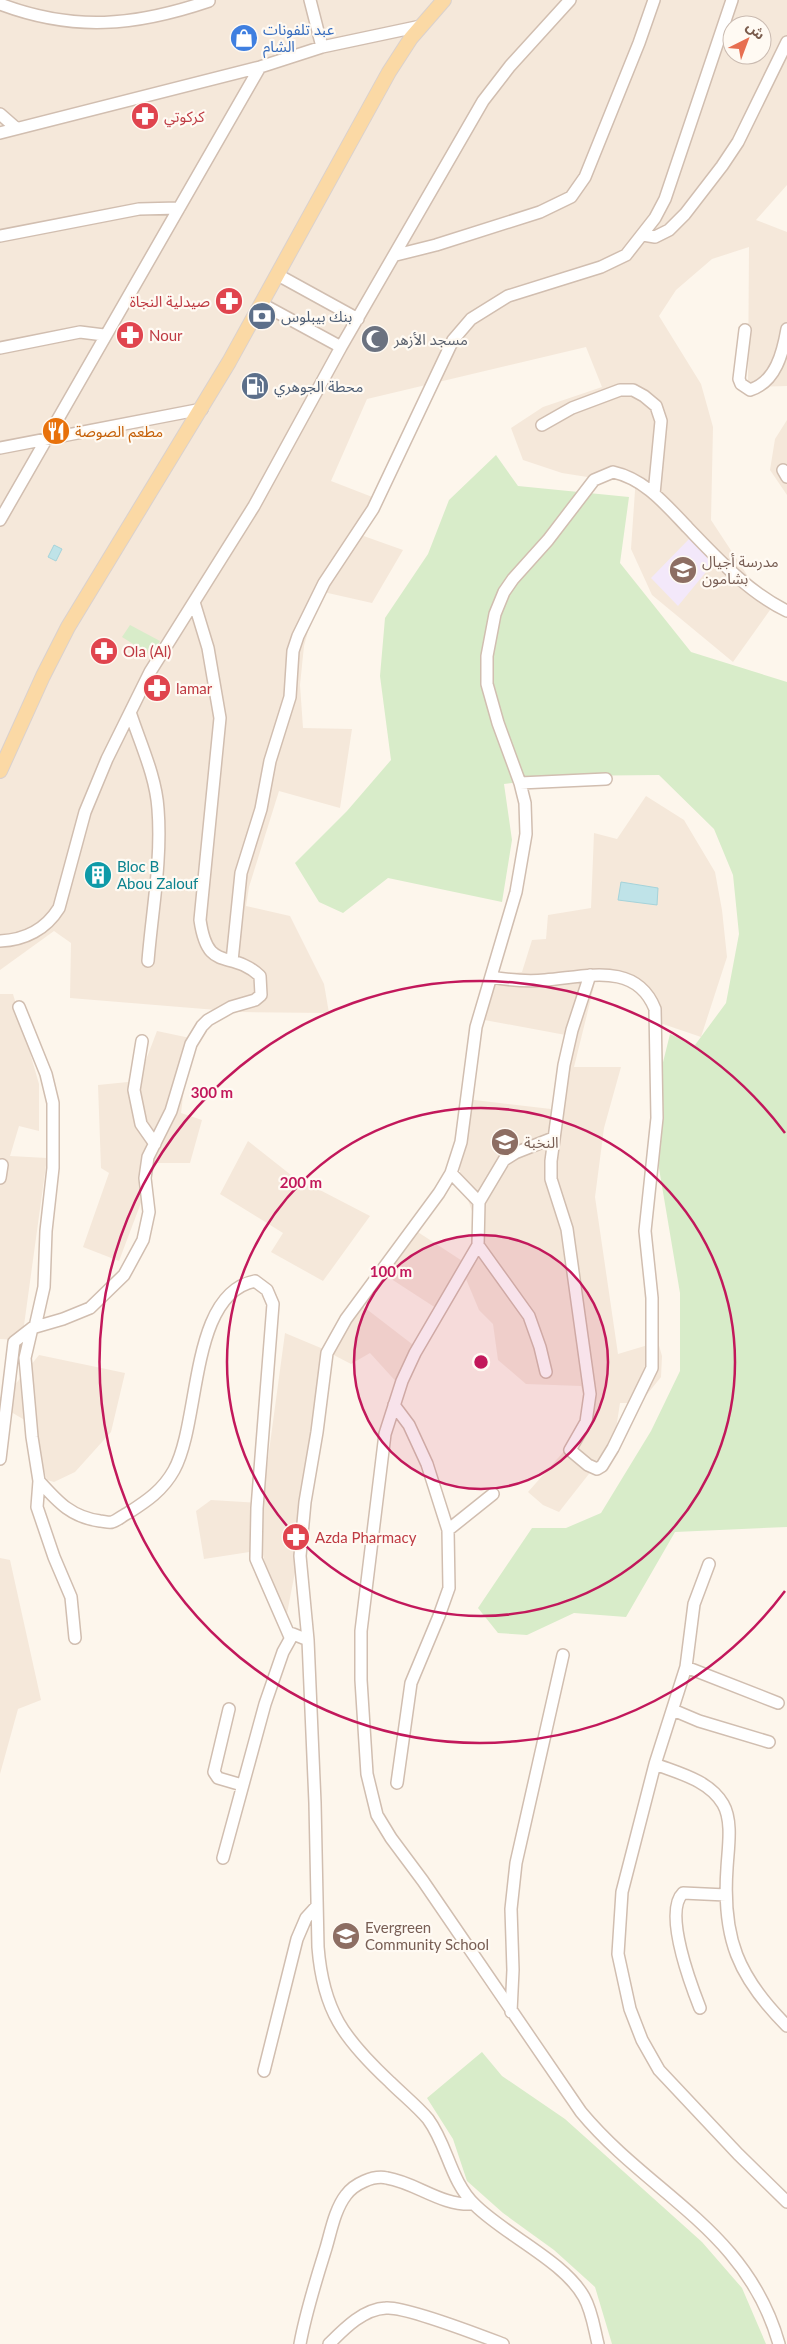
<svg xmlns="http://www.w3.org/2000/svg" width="787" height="2344" viewBox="0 0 787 2344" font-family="Lato,'Noto Sans Arabic',sans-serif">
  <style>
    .residential { fill: #f5e8da; fill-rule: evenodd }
    .education { fill: #f3e8fa }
    .green { fill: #d8ecc9 }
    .water { fill: #bfe3e8; stroke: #a5d3da }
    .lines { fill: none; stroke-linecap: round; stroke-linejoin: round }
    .minor-casing { stroke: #d1beb0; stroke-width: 14 }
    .major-casing { stroke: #dad1cd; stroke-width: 16 }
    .minor { stroke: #fff; stroke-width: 11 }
    .major { stroke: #fbd9a5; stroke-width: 14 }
    .ring { fill: none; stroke: #c2185b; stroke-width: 2.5 }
    .labels { text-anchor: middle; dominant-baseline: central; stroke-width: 4.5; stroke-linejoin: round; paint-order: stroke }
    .shop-label { font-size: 15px; fill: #366cbe; stroke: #fffaf3; text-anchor: start }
    .health-label { font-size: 15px; fill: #be3a42; stroke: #fffaf3; text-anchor: start }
    .service-label { font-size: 15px; fill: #4e5e75; stroke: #fffaf3; text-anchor: start }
    .worship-label { font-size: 15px; fill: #5b616d; stroke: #fffaf3; text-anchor: start }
    .food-label { font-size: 15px; fill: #c56008; stroke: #fffaf3; text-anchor: start }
    .education-label { font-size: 15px; fill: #785e54; stroke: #fffaf3; text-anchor: start }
    .culture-label { font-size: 15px; fill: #0d838f; stroke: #fffaf3; text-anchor: start }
    .centre { fill: #c2185b; stroke: #fffaf3; stroke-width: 2.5 }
    .ring-label { font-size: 15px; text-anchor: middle; font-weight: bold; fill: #c2185b; stroke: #fffaf3; stroke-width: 4.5; stroke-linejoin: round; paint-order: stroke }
  </style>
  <rect width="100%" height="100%" fill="#fdf6ec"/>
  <path class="residential" d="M0,0H787V185L756,220L787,232V386L748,387L749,247L712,259L676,290L659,316L701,384L713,427L711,520L770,610L733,662L652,595L631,549L636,476L600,479L562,473L523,460L511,428L543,407L602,387L586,347L367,399L331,481L380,500L358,534L403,550L372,603L319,591L304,646L300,685L303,728L352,729L340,808L279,791L249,887L246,906L290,916L324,984L329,1013L241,1012L70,998L71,943L54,931L0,970ZM732,25H762V55H732Z
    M787,420V495L770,470L775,439Z
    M646,796L684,820L715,872L722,910L727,957L701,1037L660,1023L652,1005L628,983L596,978L574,1067H621L604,1128L595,1197L618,1354L658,1342L662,1356L661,1377L640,1403H620L616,1429L603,1456L559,1512L543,1505L528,1492L581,1432L590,1416L581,1386L526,1384L498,1360L493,1324L479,1310L466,1279L439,1310L382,1273L410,1227L467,1264L481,1237L461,1180L459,1163L466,1099L551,1109L571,1036L479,1019L490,974L522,972L532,940L546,939L548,915L591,908L594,833L617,839Z
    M0,994H13L39,1084V1131L19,1126L10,1156L47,1158L22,1340L0,1339Z
    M157,1031L190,1038L181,1113L202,1120L190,1163H156L119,1261L83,1247L109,1173L101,1168L98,1085L138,1081Z
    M248,1141L291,1175L370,1216L323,1281L271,1252L283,1233L220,1194Z
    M360,1304L421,1351L400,1386L370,1353L351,1364L328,1352L300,1546L285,1624L273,1600L262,1550L204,1559L196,1511L211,1500L262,1503L285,1333L328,1351Z
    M39,1355L125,1373L111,1432L75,1472L54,1482L47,1480L28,1422L6,1409L0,1424V1397H5Z
    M0,1558L10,1560L41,1700L18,1709L0,1774Z"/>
  <path class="education" d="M690,538L715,561L678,606L651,578Z"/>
  <path class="green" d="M496,455L518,486L629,497L620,563L691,652L787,682V1527L675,1532L626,1617L574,1613L527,1635L498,1633L478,1608L532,1528H566L601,1513L651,1431L680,1371V1293L650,1115L670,1034L695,1045L726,1003L739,934L733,875L714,829L659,775L561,776L504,784L512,840L502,902L388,878L343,913L319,902L295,863L347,811L391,760L380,676L385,618L428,554L449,500Z
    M130,625L160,641L152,656L122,637Z
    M482,2052L502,2076L565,2119L702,2242L742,2288L766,2344H612L595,2287L554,2250L503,2213L467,2181L453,2139L427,2098Z"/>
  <path class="water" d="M54,545L62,549L56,561L48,557Z
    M621,882L658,888L657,905L618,900Z"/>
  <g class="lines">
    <defs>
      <path id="minor" d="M310,0L322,47
        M0,4C74,32 135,26 209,1
        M0,114L16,128
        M0,133L260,67L322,47L421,26
        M643,235L655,237L669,230L685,214L722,166L738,142L787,42
        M0,236L139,209L179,208
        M396,255L436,245L540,212L571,197L585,177L639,43L654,0
        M278,275L358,319
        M262,304L341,347
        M745,330L739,379L741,384L750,390C776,382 783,352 787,329
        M0,348L80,332L104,335
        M542,425L572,408L620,390H633L644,396L656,406L661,421L654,494
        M0,448L202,409
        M783,470L787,477
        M0,520L260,67
        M131,715C141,745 156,777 158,809C162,860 152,911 148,961
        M520,783L606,779
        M0,941C25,940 46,929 59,908L85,812L107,759L150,672L254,506L341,347L483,101L510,66L570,0
        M232,961L241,873L261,809L270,761L290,697L293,651L298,636L324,583L373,509L453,340L471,319L508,296L601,267L626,255L655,218L665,199L732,0
        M491,977C509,980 527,982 545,980C586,977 636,961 655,1009L657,1118L645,1231L652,1298V1368L613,1448L602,1466L597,1469L588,1465L570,1450L586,1422L590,1394L567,1229L551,1179V1161L564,1065L572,1030L590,975
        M19,1007L46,1074L53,1103V1168L46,1231L44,1287L35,1327
        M142,1041L134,1090L141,1124L155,1144
        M451,1173L479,1202L478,1245L415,1353L402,1381L385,1434L361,1631V1680L367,1774L377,1815L391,1838L423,1881L581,2112C650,2195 747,2230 779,2344
        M0,1178L2,1165
        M479,1202L504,1160L515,1153L553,1138
        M478,1245L529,1316L540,1347L546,1372
        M32,1328L25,1358L32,1437L39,1481L37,1507L54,1557L71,1597L75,1638
        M394,1405L409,1425L427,1464L448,1530L449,1588L439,1616L411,1683L397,1783
        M0,1459L14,1342L32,1328L63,1319L90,1308L124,1275L143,1240L149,1212L145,1178L148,1157L171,1111L191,1044L202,1026L208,1020L231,1007L255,1000L261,995L260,976C230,948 208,975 200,920L220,718L208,648L194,602
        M39,1481C58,1502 71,1517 100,1521C103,1521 109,1523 112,1522C117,1521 123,1515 128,1513C147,1501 163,1490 174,1470C201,1421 189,1294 255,1281L267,1290L273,1304L257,1508L256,1559L290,1637
        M448,1530L493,1494
        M709,1564L694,1604L686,1667L655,1764L622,1892L618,1954L630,2009L642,2040L659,2070L738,2154L787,2202
        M686,1667L778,1703
        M229,1709L214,1772L218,1778L242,1785
        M673,1710L699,1721L769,1742
        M655,1764C678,1773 709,1780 723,1804C733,1821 728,1849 727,1868C722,1938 738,1977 787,2026
        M223,1858L265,1704L283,1652L293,1634L308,1640
        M700,2008C691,1985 663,1912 683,1893L726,1895
        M511,2012L513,1970L511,1909L516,1863L563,1655
        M264,2071L297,1939L306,1918L316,1907
        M300,2344C306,2311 316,2280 326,2248C331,2231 335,2209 346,2195C354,2184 373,2175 387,2178C417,2183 441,2206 473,2204
        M329,2344C344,2329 363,2309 386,2308C405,2306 482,2336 503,2344
        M598,2344C594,2328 592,2311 584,2297C564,2261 505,2235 475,2205C450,2181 448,2146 428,2119C417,2106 402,2094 390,2082C344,2039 323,2011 318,1947L315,1803L308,1640L300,1556L305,1502L317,1432L327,1353L346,1319L439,1193L451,1173L461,1142L476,1027L516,892L526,834L525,803L520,783L498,723L487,684V656L495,614L504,592L513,579L548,540L594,480L613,472C645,479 666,505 688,528C717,558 749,593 787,611"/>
      <path id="major" d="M0,771L43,676L68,627L229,362L389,72L411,38L444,0"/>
    </defs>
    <use href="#minor" class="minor-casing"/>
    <use href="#major" class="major-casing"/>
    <use href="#minor" class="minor"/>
    <use href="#major" class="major"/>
  </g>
  <circle cx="481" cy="1362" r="127" fill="#c2185b" fill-opacity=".12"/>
  <g class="ring">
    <circle cx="481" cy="1362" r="127"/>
    <circle cx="481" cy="1362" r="254"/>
    <path d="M785 1591A381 381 0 1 1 785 1133"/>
  </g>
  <defs>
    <symbol id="shop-disc" viewBox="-11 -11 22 22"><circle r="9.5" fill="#3f7fe0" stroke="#fffaf3"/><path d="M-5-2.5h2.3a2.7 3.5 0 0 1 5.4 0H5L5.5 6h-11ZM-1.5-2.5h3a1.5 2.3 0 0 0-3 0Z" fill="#fff"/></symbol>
    <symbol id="pharmacy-disc" viewBox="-11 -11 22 22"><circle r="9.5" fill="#e0444e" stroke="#fffaf3"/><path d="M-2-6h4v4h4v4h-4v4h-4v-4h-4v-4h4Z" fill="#fff"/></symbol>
    <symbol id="bank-disc" viewBox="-11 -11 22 22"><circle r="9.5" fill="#5c6f8a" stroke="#fffaf3"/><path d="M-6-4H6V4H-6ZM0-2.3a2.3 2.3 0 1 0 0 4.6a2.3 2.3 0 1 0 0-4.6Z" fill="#fff"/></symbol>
    <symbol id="mosque-disc" viewBox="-11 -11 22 22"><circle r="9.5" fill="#6b7280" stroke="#fffaf3"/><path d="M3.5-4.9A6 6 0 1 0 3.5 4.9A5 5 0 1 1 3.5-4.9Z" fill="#fff"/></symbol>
    <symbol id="fuel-disc" viewBox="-11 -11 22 22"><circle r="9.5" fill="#5c6f8a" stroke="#fffaf3"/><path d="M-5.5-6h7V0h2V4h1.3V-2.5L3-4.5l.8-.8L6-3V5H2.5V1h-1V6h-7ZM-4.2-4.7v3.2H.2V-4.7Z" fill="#fff"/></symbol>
    <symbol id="restaurant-disc" viewBox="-11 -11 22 22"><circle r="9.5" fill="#e8710a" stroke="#fffaf3"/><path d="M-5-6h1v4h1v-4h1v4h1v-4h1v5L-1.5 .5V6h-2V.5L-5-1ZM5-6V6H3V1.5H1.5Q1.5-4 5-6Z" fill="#fff"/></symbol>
    <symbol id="school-disc" viewBox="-11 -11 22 22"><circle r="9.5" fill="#8d6e63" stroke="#fffaf3"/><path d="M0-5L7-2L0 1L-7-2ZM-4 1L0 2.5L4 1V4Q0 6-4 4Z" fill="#fff"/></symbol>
    <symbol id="building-disc" viewBox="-11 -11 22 22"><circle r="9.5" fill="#0f9aa8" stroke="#fffaf3"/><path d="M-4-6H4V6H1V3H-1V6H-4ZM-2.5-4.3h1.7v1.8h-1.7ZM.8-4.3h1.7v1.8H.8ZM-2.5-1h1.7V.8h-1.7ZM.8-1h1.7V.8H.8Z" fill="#fff"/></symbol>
  </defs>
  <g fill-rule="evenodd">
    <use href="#shop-disc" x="228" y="22" width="32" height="32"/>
    <use href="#pharmacy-disc" x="129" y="100" width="32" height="32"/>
    <use href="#pharmacy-disc" x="213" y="285" width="32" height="32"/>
    <use href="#bank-disc" x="246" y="300" width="32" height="32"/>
    <use href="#pharmacy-disc" x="114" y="319" width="32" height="32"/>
    <use href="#mosque-disc" x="359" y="323" width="32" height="32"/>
    <use href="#fuel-disc" x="239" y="370" width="32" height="32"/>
    <use href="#restaurant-disc" x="40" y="415" width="32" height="32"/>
    <use href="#school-disc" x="667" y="554" width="32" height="32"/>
    <use href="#pharmacy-disc" x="88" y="635" width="32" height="32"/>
    <use href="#pharmacy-disc" x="141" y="672" width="32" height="32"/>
    <use href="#building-disc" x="82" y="859" width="32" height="32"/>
    <use href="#school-disc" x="489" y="1126" width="32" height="32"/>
    <use href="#pharmacy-disc" x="280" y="1521" width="32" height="32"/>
    <use href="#school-disc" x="330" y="1920" width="32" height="32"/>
  </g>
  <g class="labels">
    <g class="shop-label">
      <text x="263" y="29">عبد تلفونات<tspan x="263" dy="17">الشام</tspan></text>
    </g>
    <g class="health-label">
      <text x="164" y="116">كركوتي</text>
      <text x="210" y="301" text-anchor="end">صيدلية النجاة</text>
      <text x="149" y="335">Nour</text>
      <text x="123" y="651">Ola (Al)</text>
      <text x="176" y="688">lamar</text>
      <text x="315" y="1537">Azda Pharmacy</text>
    </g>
    <g class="service-label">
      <text x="281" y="316">بنك بيبلوس</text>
      <text x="274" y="386">محطة الجوهري</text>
    </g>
    <g class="worship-label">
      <text x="394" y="339">مسجد الأزهر</text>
    </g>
    <g class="food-label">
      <text x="75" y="431">مطعم الصوصة</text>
    </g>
    <g class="education-label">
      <text x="702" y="561">مدرسة أجيال<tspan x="702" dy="17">بشامون</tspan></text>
      <text x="524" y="1142">النخبة</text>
      <text x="365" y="1927">Evergreen<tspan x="365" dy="17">Community School</tspan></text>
    </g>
    <g class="culture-label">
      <text x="117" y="866">Bloc B<tspan x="117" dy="17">Abou Zalouf</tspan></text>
    </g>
  </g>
  <circle cx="481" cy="1362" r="8" class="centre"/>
  <g class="ring-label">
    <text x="212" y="1098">300 m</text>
    <text x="301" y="1188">200 m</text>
    <text x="391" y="1277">100 m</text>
  </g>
  <g transform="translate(747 40) rotate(42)"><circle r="24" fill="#fffaf3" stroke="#cabbb1"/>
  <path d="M0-4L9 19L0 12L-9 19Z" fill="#e76f51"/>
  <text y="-8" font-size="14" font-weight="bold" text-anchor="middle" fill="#7a5c4d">ش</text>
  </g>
</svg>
